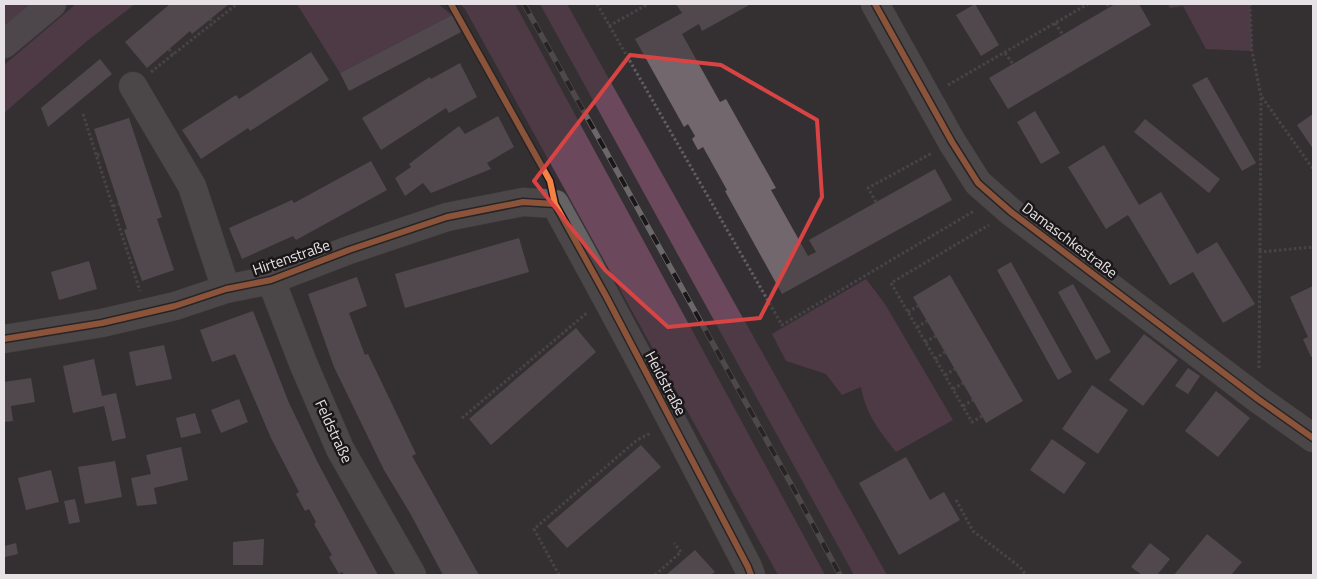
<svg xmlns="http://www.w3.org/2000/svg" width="1317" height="579" viewBox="0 0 1317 579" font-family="'Titillium Web',sans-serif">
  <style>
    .green { fill: #6b485c }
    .building { fill: #72676d }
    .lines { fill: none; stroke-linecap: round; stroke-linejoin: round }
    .minor-casing { stroke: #504c4e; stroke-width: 29 }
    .major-casing { stroke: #504c4e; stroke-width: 29 }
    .path { stroke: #615e60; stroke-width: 3; stroke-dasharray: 2.5 2.5; stroke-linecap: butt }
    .minor { stroke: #666365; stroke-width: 28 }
    .major { stroke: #6b6368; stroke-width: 28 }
    .rail-casing { stroke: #6b6869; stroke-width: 5.5 }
    .rail { stroke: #1a1719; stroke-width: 4; stroke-dasharray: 11; stroke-linecap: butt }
    .cycleway-casing { stroke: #1a1719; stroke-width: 9 }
    .cycleway { stroke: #f48246; stroke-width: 6 }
    .marked { fill: none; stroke: #d84444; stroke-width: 4; stroke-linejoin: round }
    .labels { text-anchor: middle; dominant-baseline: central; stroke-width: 5; stroke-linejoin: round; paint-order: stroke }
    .street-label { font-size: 15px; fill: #e6e1e4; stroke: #1a1719 }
  </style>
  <rect width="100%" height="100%" fill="#342f32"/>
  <path class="green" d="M4,4H32L4,27Z
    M76,4H135L87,41L4,113V65Z
    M297,4H438L452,15L340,73Z
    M460,4H515L825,575H778L465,9Z
    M540,4H567L887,575H854Z
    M1168,4H1250L1252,51L1206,49L1183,6L1170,8Z
    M866,279L885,304L953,420L896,452C879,430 866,415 861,387L842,395L826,374L786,361L772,334Z"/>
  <path class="building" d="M170,4H229L192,34L190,31L147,68L125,42Z
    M676,4H751L702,31L699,24L682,34L720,102L726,99L776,188L771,190L808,256L816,252L809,240L935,169L952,200L782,294L725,191L727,190L703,147L698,150L692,139L695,136L688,124L684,127L635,39L682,13Z
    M975,4L999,45L981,56L956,15Z
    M1115,4H1139L1151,25L1008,109L989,78Z
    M452,15L461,32L349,91L340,73Z
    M311,52L329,80L250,131L248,128L201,159L182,130L236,95L239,99Z
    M100,59L112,74L48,127L41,108Z
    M460,63L477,97L449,113L446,108L381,150L362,118L430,77L431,79Z
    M1207,77L1256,163L1242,171L1192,85Z
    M1035,111L1060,153L1041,164L1017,122Z
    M1313,114V149L1297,125Z
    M498,116L514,147L487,163L491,169L431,193L423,183L405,196L395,178L411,167L409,164L459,126L465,134Z
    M129,118L162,217L157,219L174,270L142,281L124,230L127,229L94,129Z
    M1145,119L1220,179L1209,193L1134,132Z
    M1104,145L1139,205L1161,192L1197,254L1217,242L1255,304L1223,323L1193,272L1170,285L1128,215L1106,229L1068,167Z
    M371,161L387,190L296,240L293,236L242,259L229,228L292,200L294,203Z
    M519,238L529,272L405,308L395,274Z
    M89,261L97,289L59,300L51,272Z
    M1011,262L1072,372L1058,380L997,270Z
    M950,275L1023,401L986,423L913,297Z
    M357,277L367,306L349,313L365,355L368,354L416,454L412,456L479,575H443L410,513L384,470L334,367L308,294Z
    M1073,284L1111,352L1096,360L1058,292Z
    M1313,286V356L1311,357L1303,339L1308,337L1290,297Z
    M253,311L289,403L319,465L378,575H344L342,572L339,574L329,557L332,555L314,524L316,522L309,509L305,511L296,494L299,492L271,438L235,354L212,362L200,330Z
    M576,328L596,352L491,445L469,419Z
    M1144,334L1178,360L1143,406L1109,380Z
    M164,345L172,379L136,386L129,352Z
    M94,359L102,396L116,393L126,438L112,441L104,406L73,413L63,366Z
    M1188,368L1200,376L1188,394L1175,386Z
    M31,378L35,402L11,406L13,421L4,422V382Z
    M1092,385L1128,410L1098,454L1062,429Z
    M1216,391L1250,418L1218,457L1185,431Z
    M239,399L248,422L221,433L211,410Z
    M195,413L201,433L181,438L176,418Z
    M1052,439L1086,463L1064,494L1030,470Z
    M641,445L661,467L567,548L547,526Z
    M181,447L188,480L154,488L157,504L137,506L131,478L151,474L146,455Z
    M906,457L930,500L944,492L960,520L899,555L859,483Z
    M115,461L122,497L85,504L78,467Z
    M51,470L59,502L26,510L18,478Z
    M75,499L80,522L69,524L64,501Z
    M1207,534L1242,562L1231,575H1174Z
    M264,539L263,565H233V542Z
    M16,543L18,554L5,557L4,546Z
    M1150,543L1170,559L1157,575H1142L1131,567Z
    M695,550L715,572L711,575H666Z"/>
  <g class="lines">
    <defs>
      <path id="minor" d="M875,4L952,142L978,183L1011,212L1258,399L1313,438
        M133,86L192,186L226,289
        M271,280L303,363L340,449L412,575
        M4,339L102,323L175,306L226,289L271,280L349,250L447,217L523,202L555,204C622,324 685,445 748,567L751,575"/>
      <path id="major" d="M4,44L52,4"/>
    </defs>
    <use href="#minor" class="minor-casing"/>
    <use href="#major" class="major-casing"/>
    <path class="path" d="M597,4L782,325L974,211
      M1107,4L1109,7
      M1250,4L1252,51L1261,96L1260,252
      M210,19L214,23
      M1055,23L1063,35
      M609,26L648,4
      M169,49L173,55
      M1005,53L1013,64
      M151,72L237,4
      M948,85L1088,4
      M1262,97L1313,169
      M83,114L140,291
      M97,155L102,153
      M876,202L868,188L932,153
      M113,206L119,204
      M908,312L918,306
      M917,327L927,321
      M925,342L936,336
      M935,359L945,352
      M1259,368L1260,252L1313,247
      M945,375L955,369
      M953,389L963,383
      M963,406L973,400
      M982,416L972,422L891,283L989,225
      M462,418L588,312
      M956,500L973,531L1020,567L1026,575
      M559,575L534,529L637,440L651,433
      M655,575L681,552L674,543"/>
    <use href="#minor" class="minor"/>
    <use href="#major" class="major"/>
    <defs>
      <path id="rail" d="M524,4L791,484L840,575"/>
    </defs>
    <use href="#rail" class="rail-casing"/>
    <use href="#rail" class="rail"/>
    <defs>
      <path id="cycleway" d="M451,4L550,181L555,204L606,296L748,567L751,575
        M875,4L952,142L978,183L1011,212L1258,399L1313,438
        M4,339L102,323L175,306L226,289L271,280L349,250L447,217L523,202L555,204"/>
    </defs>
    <use href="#cycleway" class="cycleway-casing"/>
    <use href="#cycleway" class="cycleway"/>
  </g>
  <path d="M0 0H1317V579H0ZM630,55L721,65L817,120L822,197L760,318L668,327L605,270L534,181Z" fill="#342f32" fill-opacity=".55" fill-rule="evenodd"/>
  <path class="marked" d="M630,55L721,65L817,120L822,197L760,318L668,327L605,270L534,181Z"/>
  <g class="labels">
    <g class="street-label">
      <text transform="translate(1070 240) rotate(37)">Damaschkestraße</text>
      <text transform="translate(291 257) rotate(-19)">Hirtenstraße</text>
      <text transform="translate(666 383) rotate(62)">Heidstraße</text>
      <text transform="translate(334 431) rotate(65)">Feldstraße</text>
    </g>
  </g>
  <rect width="1317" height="579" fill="none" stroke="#e6e1e4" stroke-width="10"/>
</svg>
